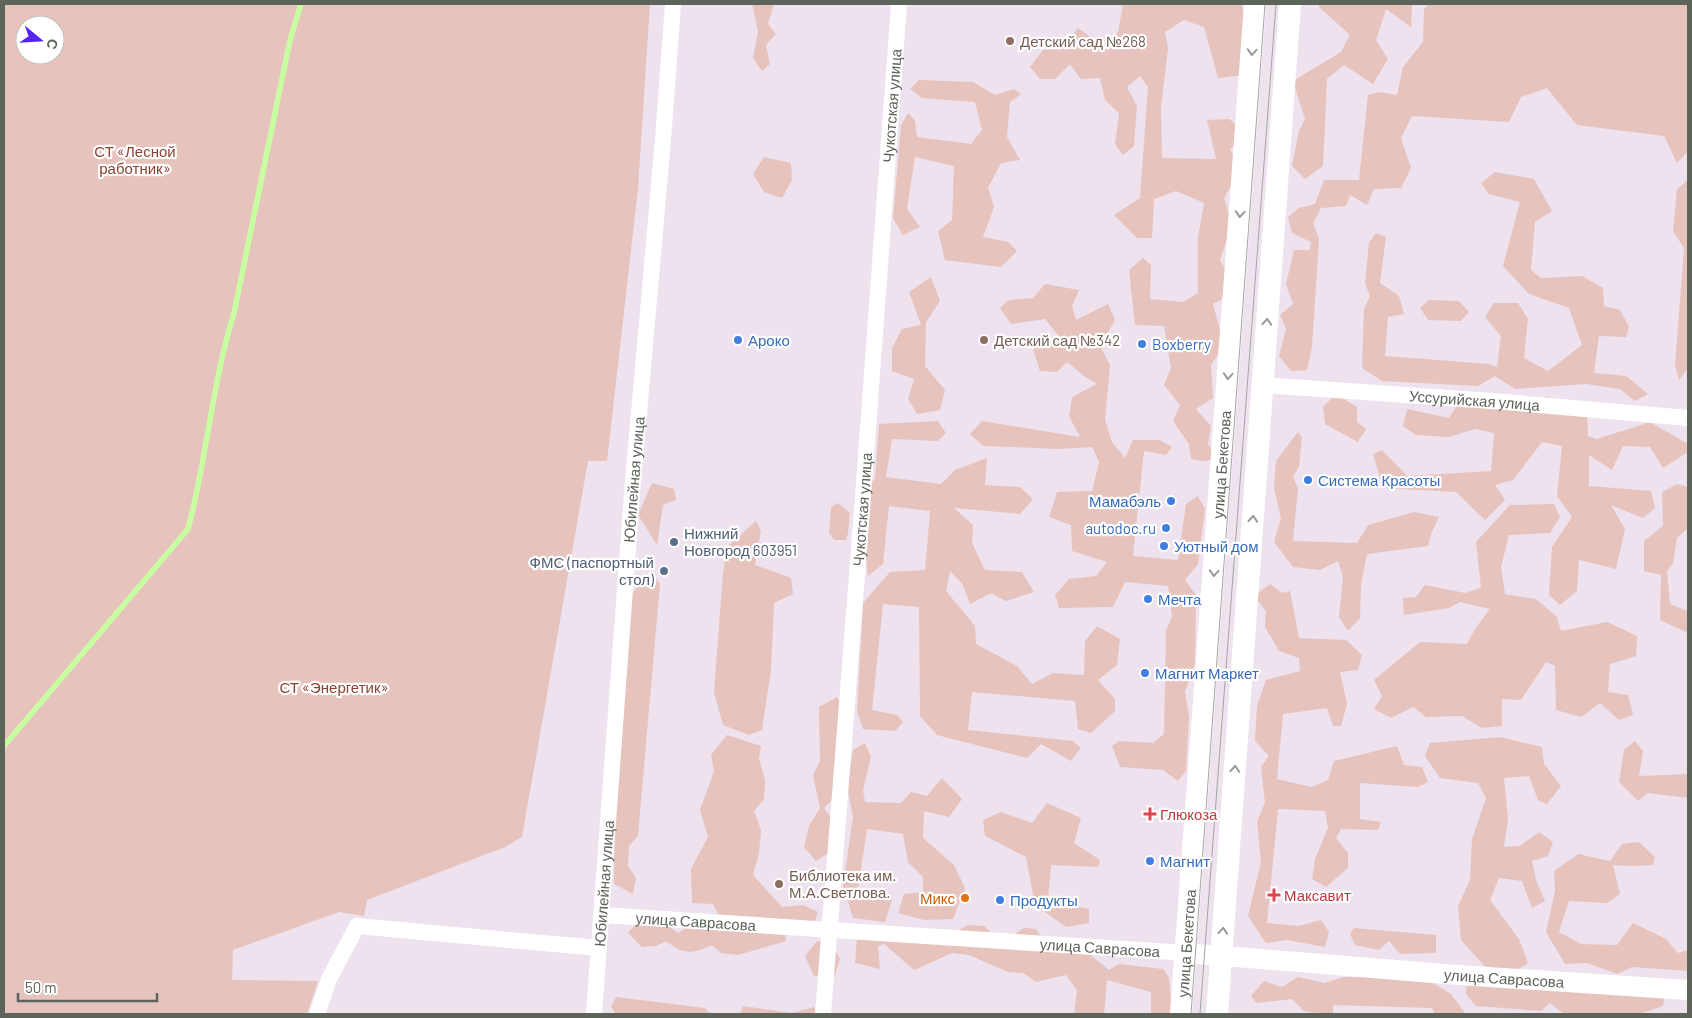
<svg xmlns="http://www.w3.org/2000/svg" width="1692" height="1018" viewBox="0 0 1692 1018" font-family="Barlow,sans-serif">
  <style>
    .green { fill: #e7c3bd; fill-rule: evenodd }
    .lines { fill: none; stroke-linecap: round; stroke-linejoin: round }
    .stream { stroke: #c8ffa1; stroke-width: 5.5 }
    .minor { stroke: #fff; stroke-width: 16 }
    .tertiary { stroke: #fff; stroke-width: 20 }
    .secondary { stroke: #fff; stroke-width: 22 }
    .tram { stroke: #a4a6a3; stroke-width: 1 }
    .oneway { stroke: #969a94 }
    .education-dot { fill: #8d6e63; stroke: #fff; stroke-width: 2 }
    .shop-dot { fill: #3f7fe0; stroke: #fff; stroke-width: 2 }
    .service-dot { fill: #5c6f8a; stroke: #fff; stroke-width: 2 }
    .health-dot { fill: #e0444e; stroke: #fff; stroke-width: 2 }
    .food-dot { fill: #e8710a; stroke: #fff; stroke-width: 2 }
    .labels { text-anchor: middle; dominant-baseline: central; stroke-width: 4.5; stroke-linejoin: round; paint-order: stroke }
    .education-label { font-size: 15px; fill: #785e54; stroke: #fff; text-anchor: start }
    .street-label { font-size: 15px; fill: #5d645a; stroke: #fff }
    .park-label { font-size: 15px; fill: #8b4432; stroke: #fff }
    .shop-label { font-size: 15px; fill: #366cbe; stroke: #fff; text-anchor: start }
    .service-label { font-size: 15px; fill: #4e5e75; stroke: #fff; text-anchor: start }
    .health-label { font-size: 15px; fill: #be3a42; stroke: #fff; text-anchor: start }
    .food-label { font-size: 15px; fill: #c56008; stroke: #fff; text-anchor: end }
  </style>
  <rect width="100%" height="100%" fill="#ede2ee"/>
  <path class="green" d="M4,4H650L638,189L607,461H588L522,837L505,847L367,900L364,916L339,912L233,950L232,980L318,981L307,1014H4ZM25,25H55V55H25Z
    M752,4H774L768,24L776,34L766,45L770,64L762,71L753,58L758,31Z
    M1123,4H1241L1248,27L1245,75L1218,78L1204,27L1184,20L1165,32L1168,48L1161,108L1162,158L1216,159L1207,120L1229,119L1240,128V142L1230,149L1241,169L1224,198L1232,224L1220,260L1232,281L1230,295L1213,304L1224,345L1211,365L1213,398L1196,409L1211,426L1208,444L1218,459L1203,461L1191,459L1189,444L1173,421L1180,405L1164,385L1171,368L1164,326L1135,325L1129,270L1143,258L1151,265L1150,299L1183,302L1198,293V237L1204,203L1176,191L1154,199L1152,238H1137L1114,215L1140,198L1148,87L1140,76L1127,87L1137,106L1134,146L1123,155L1115,144L1119,113L1105,100L1100,78L1081,79L1070,64L1055,79H1040L1030,67L1043,50L1060,49L1078,28L1103,46L1118,32Z
    M1319,4H1412L1411,27L1386,9L1376,40L1388,59L1373,84L1344,65L1327,79L1323,166L1305,179L1292,166L1299,131L1305,119L1293,81L1341,52L1350,35L1319,7Z
    M1429,4H1688V151L1677,163L1664,136L1577,125L1547,88L1521,97L1509,122L1412,116L1401,138L1411,168L1401,188L1374,189L1367,205L1350,195L1346,206L1321,208L1313,223L1319,239L1312,347L1307,370L1291,371L1279,356L1286,329L1280,315L1293,304L1286,284L1294,250H1310L1311,242L1292,233L1288,217L1299,208L1315,204L1324,180H1359L1368,95L1379,92L1397,95L1403,67L1423,42L1424,9Z
    M919,80L973,82L995,95L1014,89L1021,94L1010,102L1007,137L1020,160L1001,163L988,188L994,207L983,237L1008,242L1017,251L1001,267L945,260L938,231L952,220L954,166L915,157L907,209L920,227L903,235L893,218L901,125L908,113L915,120L917,137L971,144L982,130L975,102L922,98L910,89Z
    M764,157L791,163L792,180L782,198L764,192L753,174Z
    M1495,172L1534,179L1552,211L1535,222L1531,270L1541,278L1582,276L1603,288L1604,306L1620,310L1629,327L1626,337L1599,336L1594,373L1626,376L1648,394L1635,401L1620,389L1586,384L1515,389L1495,376L1478,386L1382,381L1362,368L1364,309L1370,296L1365,283L1369,243L1376,233L1386,237L1380,283L1399,296L1404,314L1388,317L1385,356L1489,364L1497,367L1501,336L1485,317L1494,303H1518L1528,319L1524,358L1548,371L1582,345L1569,308L1529,294L1503,266L1520,202L1489,194L1481,183Z
    M1688,180V368L1679,380L1675,365L1684,248L1673,231L1677,189Z
    M931,277L940,301L926,322L925,366L945,390L940,410L917,414L908,399L914,379L892,371V348L902,329L921,325L909,292Z
    M1045,284L1079,290L1072,306L1076,320L1108,304L1115,320L1100,346L1110,365L1105,420L1112,442L1125,458L1133,440H1160L1172,447L1166,455L1144,451L1133,556L1178,560L1186,504L1198,496L1205,509L1198,564L1185,580L1196,595L1195,663L1185,692L1189,716L1186,771L1178,781L1163,770L1120,767L1112,746L1119,741L1153,743L1164,734L1166,631L1172,616L1168,586L1125,582L1113,607L1059,608L1055,595L1069,579L1096,576L1107,562L1072,551L1071,525L1049,517L1057,492L1092,491L1099,462L1092,447L1060,449L983,446L970,434L982,421L1080,437L1069,416L1072,397L1097,384L1084,376L1067,362L1057,372L1040,371L1033,349L1044,341L1062,340L1045,319L1011,324L1000,308L1009,300L1033,298Z
    M1429,300L1459,301L1469,312L1461,321L1428,320L1420,308Z
    M1336,394L1357,407V422L1366,429L1358,442L1325,424L1323,407Z
    M1548,397L1587,414L1588,436L1597,439L1650,422L1688,444V452L1663,468L1650,447L1623,446L1612,470L1589,455V486L1651,491L1655,508L1643,518L1611,505L1625,529L1616,569L1579,560L1577,591L1560,605L1549,595L1552,547L1572,517L1557,496L1562,446L1542,442L1513,480L1495,485L1505,500L1485,520L1456,492L1383,488L1373,454L1382,450L1407,476L1491,471L1494,433L1475,429L1449,437L1416,435L1403,426L1407,409L1449,418L1459,402L1492,408Z
    M938,421L946,433L938,441L892,439L886,477L941,484L955,470L987,458L985,485L1020,487L1033,499L1020,514L954,508L973,525L972,543L985,570L1022,572L1034,592L1006,601L991,593L970,604L963,585L950,571L946,591L975,626L976,644L1017,666L1032,684L1053,673L1084,675L1085,641L1097,626L1120,639L1117,665L1098,680L1115,699V711L1091,733L1078,729L1075,701L972,692L968,730L1073,741L1081,748L1071,761L1041,744L1027,758L937,735L920,716L919,607L883,604L872,710L897,715L903,722L895,731L863,729L857,711L863,603L890,572L925,570L930,511L889,506L883,564L868,576L859,500L875,478L879,424Z
    M1298,432L1302,437L1299,466L1293,477L1298,488L1293,541L1357,543L1368,525L1414,512L1439,517L1431,534L1428,546L1367,554L1361,584L1360,618L1348,631L1339,617L1343,577L1338,561L1320,570L1293,567L1274,542L1281,518L1274,488L1276,461Z
    M652,483L674,489L676,500L663,505L657,545L638,515Z
    M1677,484L1688,487V528L1677,538L1673,563L1667,571L1670,604L1688,611V633L1660,620L1661,575L1644,571V541L1663,526L1662,492Z
    M838,503L850,513L848,533L846,540H834L829,533L831,507Z
    M1554,504L1560,517L1550,533L1509,535L1501,567L1505,594L1536,599L1557,617L1561,631L1607,622L1637,636L1636,656L1610,664L1608,692L1628,695L1633,715L1619,720L1600,703L1581,717L1556,710L1555,666L1546,662L1521,700L1502,699V726L1482,728L1462,716L1426,717L1413,707L1391,718L1374,709L1382,696L1374,680L1420,642L1467,644L1475,629L1490,609L1460,602L1449,608L1404,615L1403,598L1416,597L1425,585L1465,593L1481,588L1476,542L1510,505Z
    M756,521L761,530L755,565L791,578L793,594L774,603L771,670L762,730L749,735L723,725L714,692L723,573L727,547Z
    M653,572L660,584L638,836L629,846L628,866L636,878L633,894L614,884L615,753L632,593Z
    M1270,584L1282,593L1290,591L1299,638L1346,640L1362,655L1358,670L1340,672L1347,704L1341,726H1333L1327,708L1283,714L1277,779L1311,787L1328,780L1334,761L1397,746L1404,765L1422,767L1428,782L1418,787L1360,783V819L1381,822L1378,830L1341,829L1336,838L1348,853V868L1326,887L1312,879L1315,859L1328,828L1325,811L1278,809L1267,923L1299,926L1321,920L1329,932L1325,947L1287,940L1266,943L1248,916L1261,862L1257,821L1265,803L1261,767L1269,756L1255,741L1257,706L1266,680L1300,671L1299,658L1279,651L1265,627L1266,611L1254,596Z
    M837,697L848,713L836,796L824,808L834,822L832,851L816,861L804,847L809,826L820,808L813,775L820,761L819,707Z
    M727,735L761,746L759,759L765,780L764,799L754,811L761,830L759,854L753,875L782,907L803,905L818,912L814,923L785,932L786,941L738,955L721,953L712,945C692,954 684,955 666,941L656,946L642,947L628,933L644,915L655,916L678,933L701,918L721,919L713,904L692,903L691,869L708,837L700,810L714,771L711,755Z
    M1500,737L1542,747L1544,764L1561,786L1547,804L1538,800L1529,776L1504,778L1508,819L1504,847L1520,846L1539,832L1553,842L1548,856L1532,861L1536,880L1545,901L1532,908L1522,881L1499,878L1490,900L1519,939L1528,963L1511,974L1489,971L1461,940L1458,906L1470,880L1472,839L1486,798L1478,783L1440,778L1425,756L1430,743Z
    M1635,741L1643,751L1639,776L1688,774V798L1648,793L1638,801L1619,782L1624,750Z
    M865,743L871,757L863,790L865,802L901,803L911,792L927,796L942,778L962,799L949,817L924,811L923,838L954,865L965,888L953,919L924,920L898,913L904,894L923,892V877L908,862L903,834L867,829L858,889L884,892L892,900L885,922L853,918L843,886L853,817L847,786L853,750Z
    M1047,803L1081,818L1074,843L1100,860L1098,867L1051,865L1048,901L1089,909V923L1066,927L1035,905L1026,857L985,836L983,820L1001,812L1032,823Z
    M1639,842L1655,857L1653,865L1633,866L1613,865L1620,894L1607,903L1569,901L1559,932L1581,944L1617,945L1633,923L1666,939L1678,953L1688,950V971L1632,967L1617,974L1587,963L1565,964L1546,932L1555,891L1554,871L1578,854L1610,861L1622,844Z
    M968,925L985,926L992,935L1009,938L1024,928L1036,929L1048,948L1083,949L1109,970L1119,964L1163,969L1169,978L1172,1014H1151V992L1107,980L1104,1014H1074L1077,990L1066,975L1036,982L1023,973L1008,972L969,955L952,953L914,970L884,944L878,946L880,969L855,963L857,937H898L933,945Z
    M1354,928L1436,935V953L1400,954L1389,941L1379,950L1355,945L1350,934Z
    M817,941L832,944L840,959L835,975L814,976L805,956Z
    M1298,977L1325,983L1344,977H1423L1451,994L1464,1012V1014H1435L1432,1008L1333,1005V1014H1317L1316,1013L1304,1011L1292,999L1256,1003L1251,996L1264,981L1282,987Z
    M1467,981L1665,991L1663,1006L1639,1014H1564L1550,1003L1541,1011L1476,1006L1466,994Z
    M616,997L705,1008L711,1014H616L611,1007Z
    M743,1006L792,1013L814,1007L818,1014H740Z"/>
  <g class="lines">
    <path class="stream" d="M4,746L188,529C207,458 212,383 234,313L290,40L301,4"/>
    <g class="minor">
      <path id="s1" d="M1263,385L1505,402L1688,418"/>
      <path id="s2" d="M602,915L1186,953"/>
      <path d="M317,1014L329,979L357,926L598,948"/>
      <path id="s3" d="M594,1014L632,493L663,140L673,4"/>
      <path id="s4" d="M823,1014L863,497L899,4"/>
    </g>
    <path class="tertiary" id="s5" d="M1186,953L1458,975L1688,990"/>
    <g class="secondary">
      <path id="s6" d="M1181,1014L1255,4"/>
      <path d="M1217,1014L1290,4"/>
    </g>
    <path class="tram" d="M1191,1014L1265,4
      M1200,1014L1276,4"/>
  </g>
  <defs><path id="oneway-chevron" d="M-2-3.5L2.5 0L-2 3.5" fill="none" stroke-width="1.6" stroke-linecap="round" stroke-linejoin="round" transform="scale(1.25)"/></defs>
  <g class="oneway">
    <use href="#oneway-chevron" transform="translate(1252 52) rotate(94)"/>
    <use href="#oneway-chevron" transform="translate(1240 214) rotate(94)"/>
    <use href="#oneway-chevron" transform="translate(1267 322) rotate(-86)"/>
    <use href="#oneway-chevron" transform="translate(1228 376) rotate(94)"/>
    <use href="#oneway-chevron" transform="translate(1253 519) rotate(-86)"/>
    <use href="#oneway-chevron" transform="translate(1214 573) rotate(94)"/>
    <use href="#oneway-chevron" transform="translate(1235 769) rotate(-86)"/>
    <use href="#oneway-chevron" transform="translate(1223 931) rotate(-86)"/>
  </g>
  <g class="education-dot">
    <circle cx="1010" cy="41" r="5"/>
    <circle cx="984" cy="340" r="5"/>
    <circle cx="779" cy="884" r="5"/>
  </g>
  <g class="shop-dot">
    <circle cx="738" cy="340" r="5"/>
    <circle cx="1142" cy="344" r="5"/>
    <circle cx="1308" cy="480" r="5"/>
    <circle cx="1171" cy="501" r="5"/>
    <circle cx="1166" cy="528" r="5"/>
    <circle cx="1164" cy="546" r="5"/>
    <circle cx="1148" cy="599" r="5"/>
    <circle cx="1145" cy="673" r="5"/>
    <circle cx="1150" cy="861" r="5"/>
    <circle cx="1000" cy="900" r="5"/>
  </g>
  <g class="service-dot">
    <circle cx="674" cy="542" r="5"/>
    <circle cx="664" cy="571" r="5"/>
  </g>
  <g class="health-dot">
    <path d="M1147.5 806.5h5v5h5v5h-5v5h-5v-5h-5v-5h5z"/>
    <path d="M1271.5 887.5h5v5h5v5h-5v5h-5v-5h-5v-5h5z"/>
  </g>
  <circle class="food-dot" cx="965" cy="898" r="5"/>
  <g class="labels">
    <g class="education-label">
      <text x="1020" y="41">Детский сад №268</text>
      <text x="994" y="340">Детский сад №342</text>
      <text x="789" y="875">Библиотека им.<tspan x="789" dy="17">М.А.Светлова.</tspan></text>
    </g>
    <g class="street-label">
      <text stroke="none"><textPath href="#s4" startOffset="911">Чукотская улица</textPath></text>
      <text stroke="none"><textPath href="#s1" startOffset="212">Уссурийская улица</textPath></text>
      <text stroke="none"><textPath href="#s6" startOffset="551">улица Бекетова</textPath></text>
      <text stroke="none"><textPath href="#s3" startOffset="536">Юбилейная улица</textPath></text>
      <text stroke="none"><textPath href="#s4" startOffset="506">Чукотская улица</textPath></text>
      <text stroke="none"><textPath href="#s3" startOffset="131">Юбилейная улица</textPath></text>
      <text stroke="none"><textPath href="#s2" startOffset="94">улица Саврасова</textPath></text>
      <text stroke="none"><textPath href="#s6" startOffset="71">улица Бекетова</textPath></text>
      <text stroke="none"><textPath href="#s2" startOffset="499">улица Саврасова</textPath></text>
      <text stroke="none"><textPath href="#s5" startOffset="319">улица Саврасова</textPath></text>
    </g>
    <g class="park-label">
      <text x="135" y="151">СТ «Лесной<tspan x="135" dy="17">работник»</tspan></text>
      <text x="334" y="687">СТ «Энергетик»</text>
    </g>
    <g class="shop-label">
      <text x="748" y="340">Ароко</text>
      <text x="1152" y="344">Boxberry</text>
      <text x="1318" y="480">Система Красоты</text>
      <text x="1161" y="501" text-anchor="end">Мамабэль</text>
      <text x="1156" y="528" text-anchor="end">autodoc.ru</text>
      <text x="1174" y="546">Уютный дом</text>
      <text x="1158" y="599">Мечта</text>
      <text x="1155" y="673">Магнит Маркет</text>
      <text x="1160" y="861">Магнит</text>
      <text x="1010" y="900">Продукты</text>
    </g>
    <g class="service-label">
      <text x="684" y="533">Нижний<tspan x="684" dy="17">Новгород 603951</tspan></text>
      <text x="654" y="562" text-anchor="end">ФМС (паспортный<tspan x="654" dy="17">стол)</tspan></text>
    </g>
    <g class="health-label">
      <text x="1160" y="814">Глюкоза</text>
      <text x="1284" y="895">Максавит</text>
    </g>
    <g class="food-label">
      <text x="955" y="898">Микс</text>
    </g>
  </g>
  <rect width="1692" height="1018" fill="none" stroke="#5d645a" stroke-width="10"/>
  <g transform="translate(40 40) rotate(108)"><circle r="24" fill="#ffffff" stroke="#bec1bd"/>
  <path d="M0-4L9 19L0 12L-9 19Z" fill="#5424f2"/>
  <text y="-8" font-size="14" font-weight="bold" text-anchor="middle" fill="#5d645a">С</text>
  </g>
  <path d="M18 993v8h139v-8" fill="none" stroke="#5d645a" stroke-width="2.5"/>
  <text x="25" y="993" font-size="15" fill="#5d645a" stroke="#ffffff" stroke-width="4" paint-order="stroke">50 m</text>
</svg>
